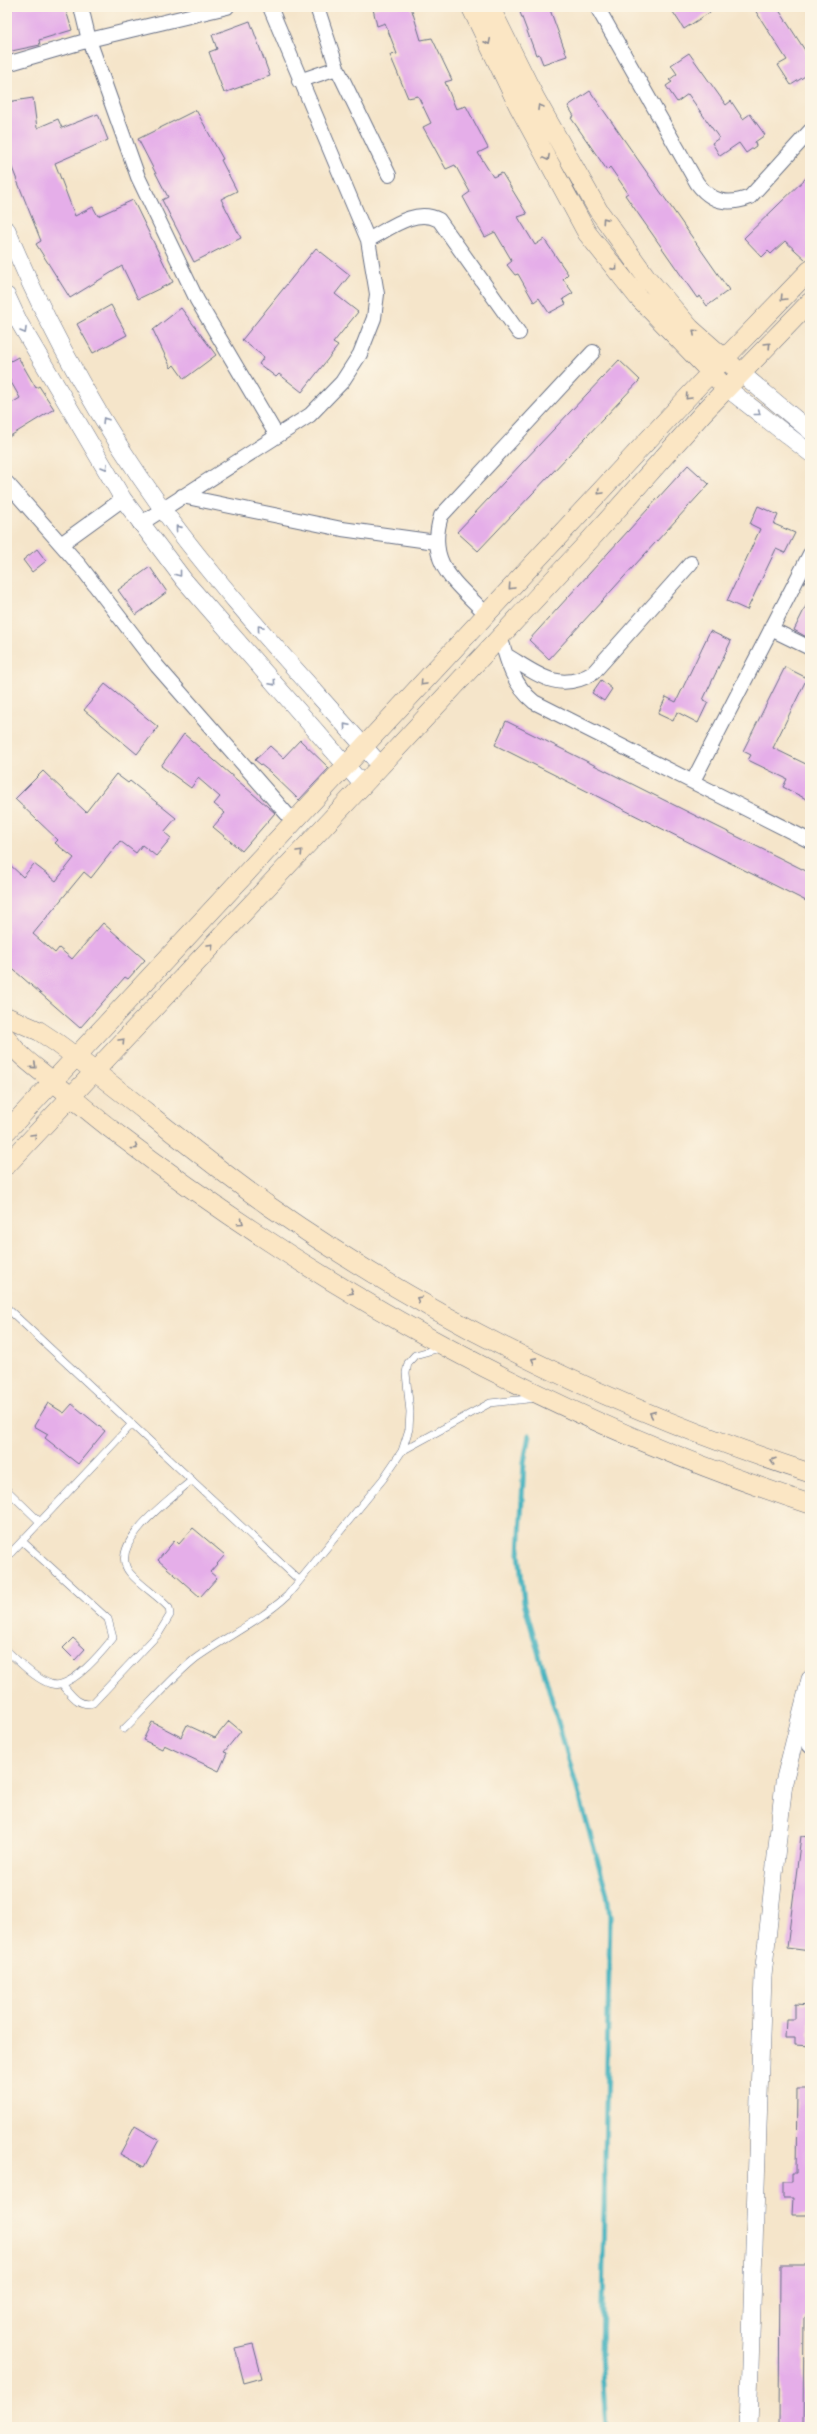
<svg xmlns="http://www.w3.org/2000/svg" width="817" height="2434" viewBox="0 0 817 2434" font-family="'Patrick Hand',sans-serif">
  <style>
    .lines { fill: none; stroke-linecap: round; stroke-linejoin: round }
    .stream { stroke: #44b2bf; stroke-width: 5 }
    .building { fill: #e5aee9 }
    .service-casing { stroke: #676f84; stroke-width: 8 }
    .minor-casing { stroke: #676f84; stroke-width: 16 }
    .tertiary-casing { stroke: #676f84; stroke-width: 18 }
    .secondary-casing { stroke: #676f84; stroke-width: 20 }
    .service { stroke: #fff; stroke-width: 7 }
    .minor { stroke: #fff; stroke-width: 14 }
    .tertiary { stroke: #fff; stroke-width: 17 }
    .secondary { stroke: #fbe6c4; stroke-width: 19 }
    .oneway { stroke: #8b8a91 }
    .oneway2 { stroke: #8d97ae }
  </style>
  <rect width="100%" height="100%" fill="#fcf5e5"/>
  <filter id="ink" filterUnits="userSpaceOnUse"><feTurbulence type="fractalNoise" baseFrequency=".025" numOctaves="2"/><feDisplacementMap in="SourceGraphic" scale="8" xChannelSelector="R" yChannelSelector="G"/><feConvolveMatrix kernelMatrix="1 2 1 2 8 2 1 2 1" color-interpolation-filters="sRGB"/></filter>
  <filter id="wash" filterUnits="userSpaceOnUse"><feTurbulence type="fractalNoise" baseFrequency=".012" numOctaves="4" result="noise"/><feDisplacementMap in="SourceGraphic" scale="16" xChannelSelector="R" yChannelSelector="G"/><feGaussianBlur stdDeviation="0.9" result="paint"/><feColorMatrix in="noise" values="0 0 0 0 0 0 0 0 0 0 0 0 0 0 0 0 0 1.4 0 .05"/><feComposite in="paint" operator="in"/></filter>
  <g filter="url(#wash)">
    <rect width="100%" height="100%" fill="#f5e5ca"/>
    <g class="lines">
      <path class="stream" d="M529,1435L524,1462L519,1554L524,1602L607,1894L610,1917L601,2355L606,2427"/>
    </g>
    <g id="blocks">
      <path class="building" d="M21,7H65L72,30L39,40L40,45L7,52V10Z
        M380,7H411L421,40L432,38L452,80L445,82L456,109L466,106L488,148L478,153L493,177L502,173L527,214L518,217L535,245L544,239L568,274L563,279L573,293L563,299L566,304L549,313L539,298L534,302L518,274L515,275L507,265L512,261L495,232L485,237L463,197L470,192L455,165L446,169L423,127L431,123L418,96L408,98L390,55L397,54L385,23L377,26L373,9Z
        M518,7H549L567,56L543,64L539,54L536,55Z
        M680,7H718L684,29L673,12Z
        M753,7H777L810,58V73L791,85L778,65L787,60Z
        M250,21L270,76L224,93L209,52L217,49L212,35Z
        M689,53L726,105L731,101L743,119L750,114L765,135L755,142L756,146L746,153L739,143L720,156L712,143L719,138L688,94L677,102L666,86L672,82L669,80L677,74L671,65Z
        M590,91L729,290L707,306L700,296L697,298L625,195L628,193L610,167L607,170L571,118L574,116L568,106Z
        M33,98L37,128L58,119L62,128L98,114L108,140L55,163L75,216L93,207L98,216L133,200L173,282L138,299L122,266L70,298L36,244L41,241L7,155V102Z
        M196,110L223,159L221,160L237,191L221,199L241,238L194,262L162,200L168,197L138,139Z
        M810,174V259L806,260L785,241L771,254L768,251L762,257L744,238Z
        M316,248L350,275L335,294L358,312L333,343L338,346L302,392L279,374L276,377L259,364L264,357L242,340Z
        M111,305L127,335L93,353L77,324Z
        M181,308L216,355L184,379L174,365L171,368L153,330Z
        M18,357L36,388L39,386L54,409L7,438V406L20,398L7,375V363Z
        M619,360L640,380L478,551L457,532Z
        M688,465L709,484L549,659L529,640Z
        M758,506L778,515L774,524L795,533L785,553L776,549L747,610L727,601L760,529L750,524Z
        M37,549L46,561L32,572L23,560Z
        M150,567L167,592L136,615L118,590Z
        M810,598V639L794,630Z
        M710,631L731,641L703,700L708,702L698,723L677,712L673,721L658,714L666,697L676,702Z
        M785,667L807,678L773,748L810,766V801L783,787L787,779L748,760L751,755L743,751Z
        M601,680L612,689L604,701L592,693Z
        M105,684L158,727L137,754L84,710Z
        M506,721L810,873V903L495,745Z
        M184,734L275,813L242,851L213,827L225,813L214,804L220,797L198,778L191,788L161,766Z
        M300,740L329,768L299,800L270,772L255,760L270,746L283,758Z
        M43,771L86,812L116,774L128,783L130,781L176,818L164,832L171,838L156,856L142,845L136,853L120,841L91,878L84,872L33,934L55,953L59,948L72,959L103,923L145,960L128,979L125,977L80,1028L7,964V862L23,877L34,864L56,881L74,858L55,843L58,840L15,799Z
        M48,1403L64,1413L72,1404L105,1431L78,1464L45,1438L48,1434L34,1426Z
        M193,1528L225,1555L210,1572L217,1578L200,1597L158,1560L175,1540L179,1544Z
        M73,1638L85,1649L75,1660L63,1648Z
        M229,1721L241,1731L224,1752L227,1753L219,1771L164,1745L162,1749L143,1740L152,1722L181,1737L187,1725L215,1738Z
        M801,1836L810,1837V1951L787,1948Z
        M795,2004L810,2005V2046L795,2045V2038H785L786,2019H795Z
        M797,2089H810V2215H792L793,2198H783V2182H792V2173H796Z
        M135,2126L159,2140L144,2167L120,2154Z
        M780,2265H808L810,2317H804L803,2427H779Z
        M253,2344L262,2378L244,2383L235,2348Z"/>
    </g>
  </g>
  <g filter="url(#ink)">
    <use href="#blocks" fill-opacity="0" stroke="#676f84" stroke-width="1"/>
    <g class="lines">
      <defs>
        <path id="service" d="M7,1308L299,1580
          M402,1451L490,1403L537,1398
          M7,1490L40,1522
          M7,1557L132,1424
          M7,1651C20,1662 35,1679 51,1684C71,1690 102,1652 113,1638L108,1619L22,1541
          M62,1684C71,1694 78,1707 93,1703L159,1633L170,1615L169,1608C157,1595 141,1586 130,1573C105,1544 173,1497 192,1480
          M124,1729C146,1708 173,1676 196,1658C225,1637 260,1621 287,1596L383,1479L402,1451L409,1429L410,1412L406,1373L408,1363L415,1355L440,1348"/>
        <path id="minor" d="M81,7L89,40L138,177L197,300L277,436
          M597,7L697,183C711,202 728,206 750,197L810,131
          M7,64L89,40L227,7
          M337,68L389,175
          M299,81L337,68L317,7
          M368,240C389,229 415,207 439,220L519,333
          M7,483L81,567L157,666L293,821
          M182,496L342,529L436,542
          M140,524L310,415L342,382L360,354L374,318L377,294L368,240L270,7
          M61,544L123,499
          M486,614C456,582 426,565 441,516L593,352
          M771,629L810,648
          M500,635C507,661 513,685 534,702L810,841
          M506,655C536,673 558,694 593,673L691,563
          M693,781L810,554
          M797,1728L810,1746"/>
        <path id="tertiary" d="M7,230C47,327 100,422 161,507C227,598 307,681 381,766
          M7,296L19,322L123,499L184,580L363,785
          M741,373L810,431
          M728,389L810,453
          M748,2427L763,1976L784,1782L810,1679"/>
        <path id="secondary" d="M471,7L518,105L587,233L638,297L719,381
          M490,7L535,98L598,210L647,278L690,328L733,366
          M7,1017L39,1031L57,1043C129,1096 196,1154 269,1206C434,1321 619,1411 810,1473
          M7,1038C17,1055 36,1067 51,1080C74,1099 96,1118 120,1136C327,1294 562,1423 810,1504
          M7,1131L699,385L810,270
          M7,1165L363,785L589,541L703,413L810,302"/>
      </defs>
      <use href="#service" class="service-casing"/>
      <use href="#minor" class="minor-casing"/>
      <use href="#tertiary" class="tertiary-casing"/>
      <use href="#secondary" class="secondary-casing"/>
      <use href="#service" class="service"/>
      <use href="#minor" class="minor"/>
      <use href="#tertiary" class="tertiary"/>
      <use href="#secondary" class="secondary"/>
    </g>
    <defs><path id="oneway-chevron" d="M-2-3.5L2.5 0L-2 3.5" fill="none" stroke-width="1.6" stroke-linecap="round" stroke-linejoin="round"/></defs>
    <g class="oneway">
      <use href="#oneway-chevron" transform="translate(488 42) rotate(64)"/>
      <use href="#oneway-chevron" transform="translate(540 107) rotate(-120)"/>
      <use href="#oneway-chevron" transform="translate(547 158) rotate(62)"/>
      <use href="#oneway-chevron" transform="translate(605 220) rotate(-125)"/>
      <use href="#oneway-chevron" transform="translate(615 268) rotate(51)"/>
      <use href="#oneway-chevron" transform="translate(783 298) rotate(134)"/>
      <use href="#oneway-chevron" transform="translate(695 332) rotate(-138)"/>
      <use href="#oneway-chevron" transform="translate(768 345) rotate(-46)"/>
      <use href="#oneway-chevron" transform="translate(688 397) rotate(133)"/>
      <use href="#oneway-chevron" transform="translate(600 492) rotate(133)"/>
      <use href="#oneway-chevron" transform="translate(511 587) rotate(133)"/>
      <use href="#oneway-chevron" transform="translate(423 683) rotate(133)"/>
      <use href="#oneway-chevron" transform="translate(300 852) rotate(-47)"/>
      <use href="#oneway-chevron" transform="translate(211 946) rotate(-47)"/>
      <use href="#oneway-chevron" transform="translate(122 1041) rotate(-47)"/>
      <use href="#oneway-chevron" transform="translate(34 1066) rotate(40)"/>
      <use href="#oneway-chevron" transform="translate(34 1136) rotate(-47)"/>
      <use href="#oneway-chevron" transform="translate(135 1147) rotate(37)"/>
      <use href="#oneway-chevron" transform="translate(241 1222) rotate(35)"/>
      <use href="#oneway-chevron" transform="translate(351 1292) rotate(30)"/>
      <use href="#oneway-chevron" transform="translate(419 1299) rotate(-150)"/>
      <use href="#oneway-chevron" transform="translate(534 1360) rotate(-153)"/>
      <use href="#oneway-chevron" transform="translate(652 1414) rotate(-156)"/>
      <use href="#oneway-chevron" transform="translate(773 1461) rotate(-162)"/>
    </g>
    <g class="oneway2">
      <use href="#oneway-chevron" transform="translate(24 331) rotate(60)"/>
      <use href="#oneway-chevron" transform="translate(758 413) rotate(39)"/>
      <use href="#oneway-chevron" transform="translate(105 420) rotate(-122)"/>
      <use href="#oneway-chevron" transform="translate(105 467) rotate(60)"/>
      <use href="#oneway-chevron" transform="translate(178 528) rotate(-129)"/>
      <use href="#oneway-chevron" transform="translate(179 574) rotate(52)"/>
      <use href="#oneway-chevron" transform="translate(260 628) rotate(-130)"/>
      <use href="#oneway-chevron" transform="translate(273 683) rotate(49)"/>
      <use href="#oneway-chevron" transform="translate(346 726) rotate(-131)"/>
    </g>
  </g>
  <rect width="817" height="2434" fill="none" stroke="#fcf5e5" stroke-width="24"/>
</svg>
